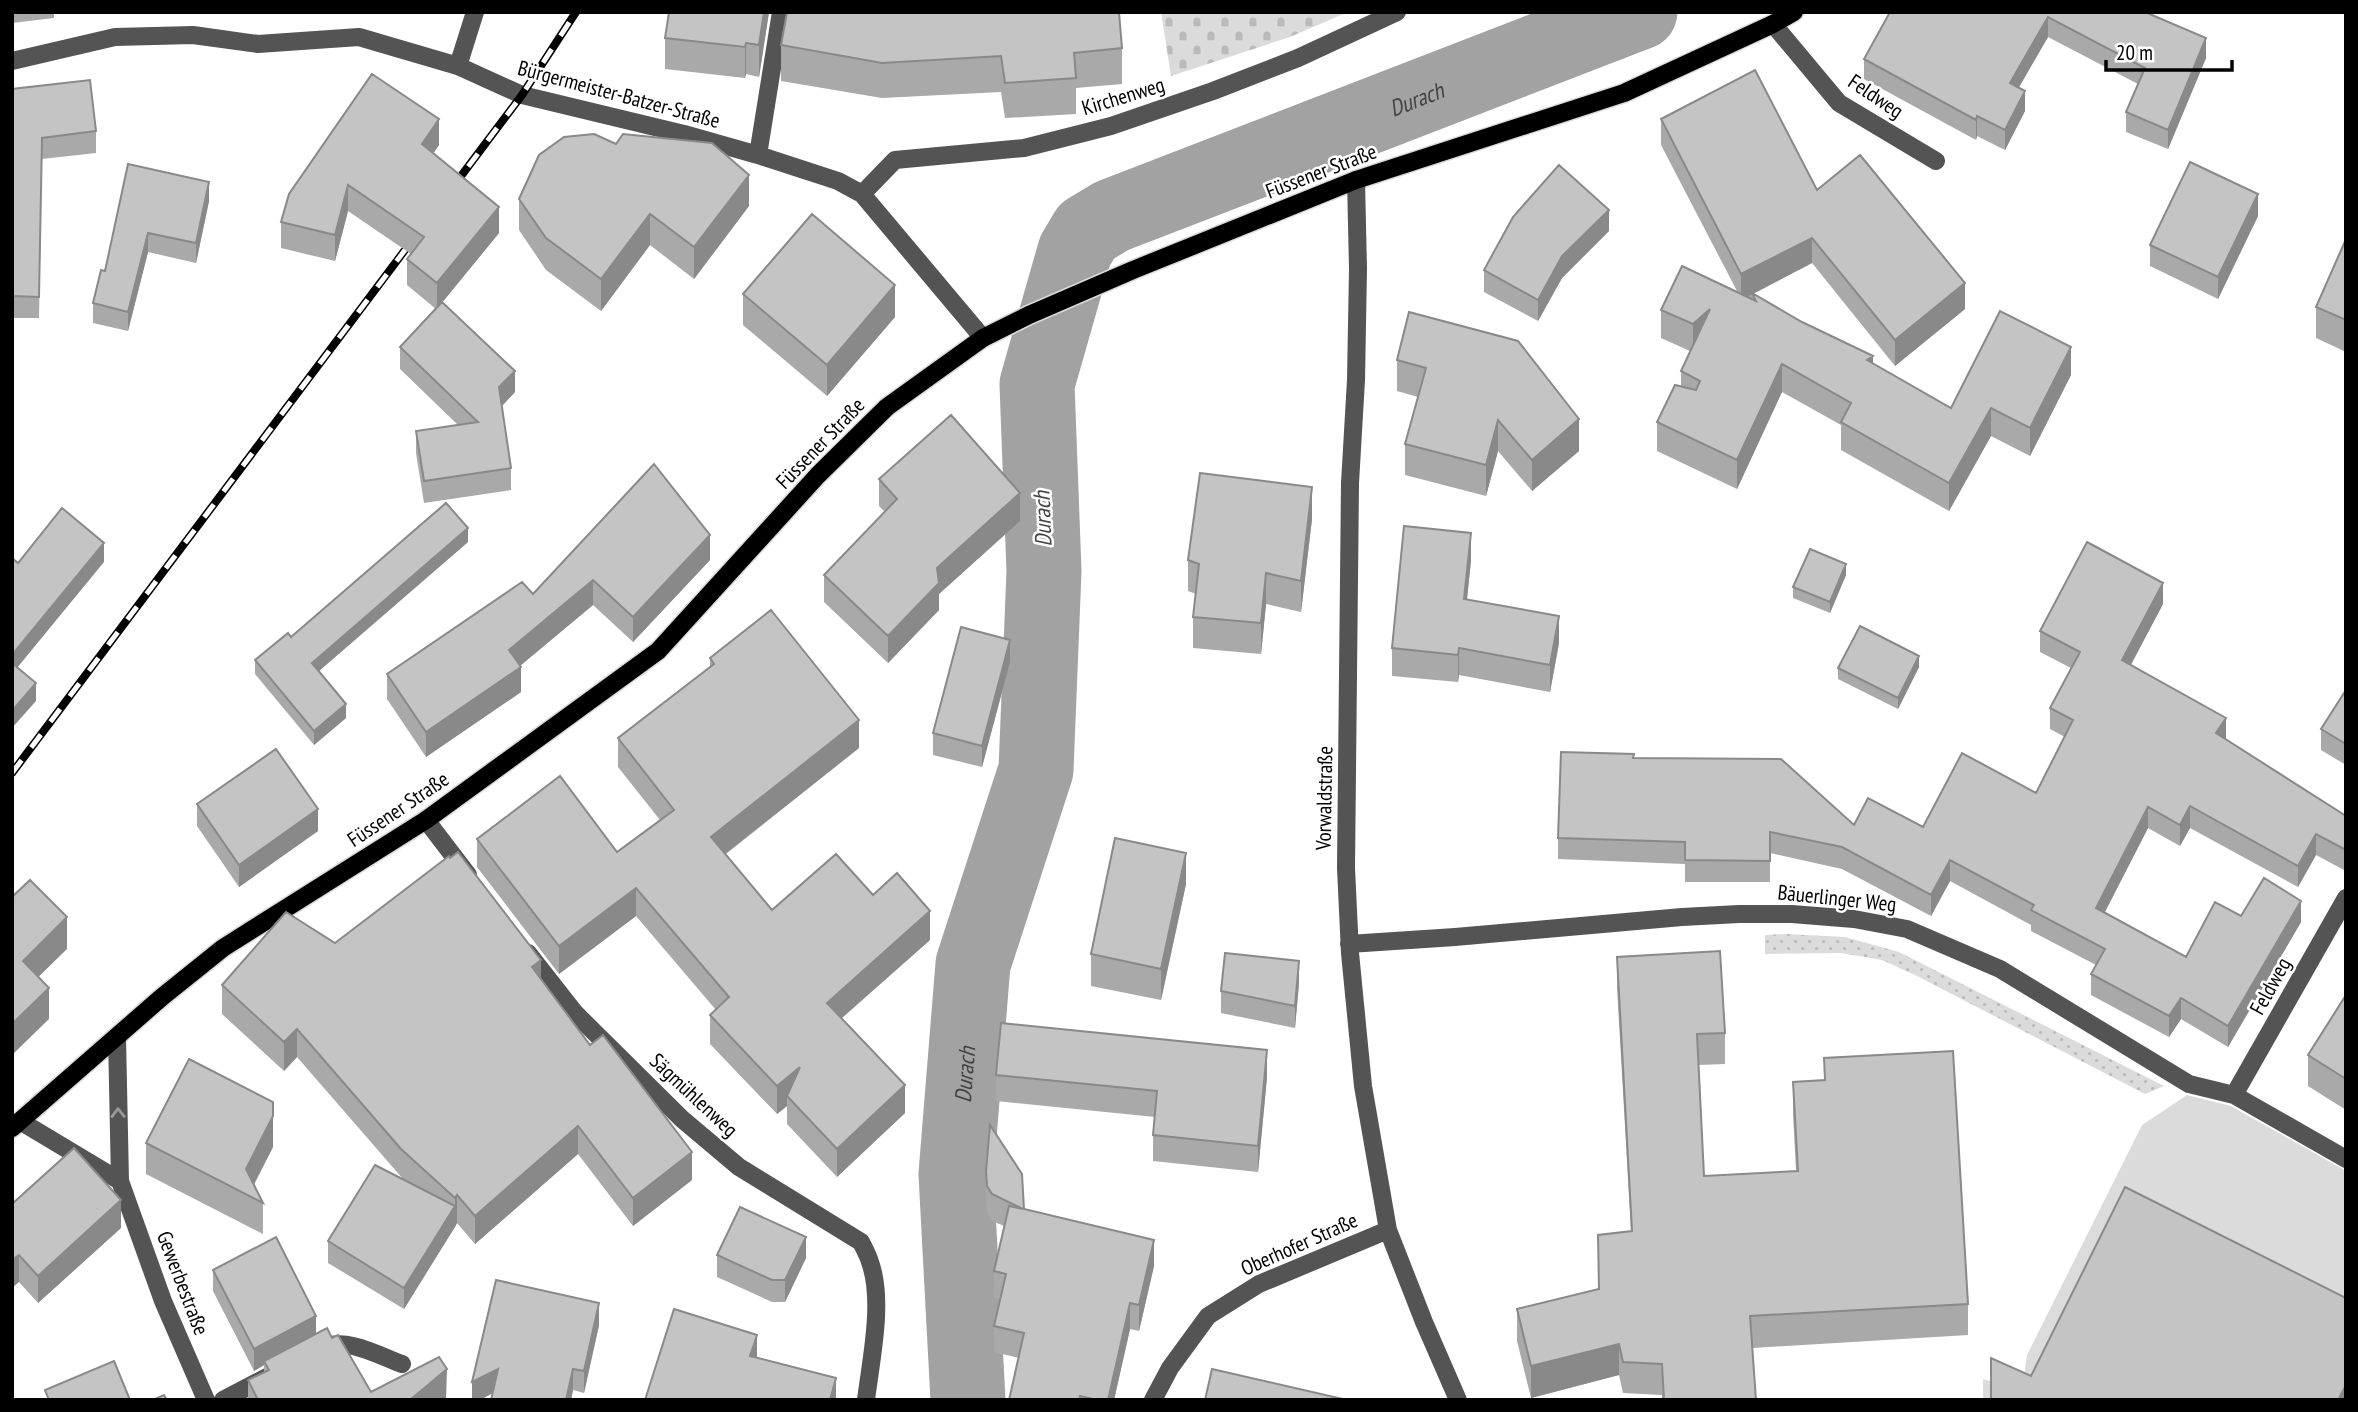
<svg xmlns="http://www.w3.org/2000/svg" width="2358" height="1412" viewBox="0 0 2358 1412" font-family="'PT Sans Narrow',sans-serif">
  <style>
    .grass { fill: url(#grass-dots) }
    .cemetery { fill: url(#cemetery-stones) }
    .green { fill: #dbdbdb }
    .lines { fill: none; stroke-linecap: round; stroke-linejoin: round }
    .river { stroke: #a2a2a2; stroke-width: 75 }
    .major-casing { stroke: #dbdbdb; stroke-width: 21 }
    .minor { stroke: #545454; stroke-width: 18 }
    .major { stroke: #000; stroke-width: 18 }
    .rail-casing { stroke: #000; stroke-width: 8 }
    .rail { stroke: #fff; stroke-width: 5; stroke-dasharray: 16; stroke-linecap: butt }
    .wall { fill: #a9a9a9 }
    .shaded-wall { fill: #898989 }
    .building { fill: #c4c4c4; stroke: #898989; stroke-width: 2 }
    .oneway { stroke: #989898 }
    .labels { text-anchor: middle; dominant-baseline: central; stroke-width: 5; stroke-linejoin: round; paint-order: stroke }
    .street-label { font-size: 21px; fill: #000; stroke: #fff }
    .water-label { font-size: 23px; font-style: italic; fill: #434343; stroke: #fff }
  </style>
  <defs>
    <pattern id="grass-dots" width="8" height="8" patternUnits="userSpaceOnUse" patternTransform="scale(1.75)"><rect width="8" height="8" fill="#dbdbdb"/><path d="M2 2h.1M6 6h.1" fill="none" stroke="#bababa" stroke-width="1.8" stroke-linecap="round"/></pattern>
    <pattern id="cemetery-stones" width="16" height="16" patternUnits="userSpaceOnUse" patternTransform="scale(1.75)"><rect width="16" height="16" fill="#dbdbdb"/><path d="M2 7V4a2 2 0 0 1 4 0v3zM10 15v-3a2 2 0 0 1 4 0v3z" fill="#bababa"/></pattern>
  </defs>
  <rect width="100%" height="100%" fill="#fff"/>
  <path class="grass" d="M1786,934L1845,937L1899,952L2164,1086L2145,1094L1917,976L1882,960L1841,953L1765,954V935Z"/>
  <path class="cemetery" d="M1161,12H1348L1290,37L1171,76Z"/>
  <path class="green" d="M2187,1095L2231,1106L2346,1171V1400H1983V1379L2022,1390L2027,1355L2142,1125Z"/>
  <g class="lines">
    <path class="river" id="s1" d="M968,1400L956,1174L973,964L1036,770L1044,571L1037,384L1075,251L1087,231L1112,216L1640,12"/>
    <defs>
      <path id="major" d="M12,1128L162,997L223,948L426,820L658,651L818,475L887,407L983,338L1029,315L1133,270L1356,180L1624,93L1773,24L1794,12"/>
    </defs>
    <use href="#major" class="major-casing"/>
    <path class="minor" d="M1773,24L1839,103L1936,161
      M12,61L115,37L193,35L258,44L359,37L458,66L522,95L684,134L758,155L838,181L862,194L983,338
      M458,66L475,12
      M758,155L781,12
      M1356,180L1358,269L1356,380L1350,483L1346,868L1350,953L1363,1086L1388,1230L1424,1322L1458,1400
      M862,194L895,160L1024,148L1111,126L1213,91L1298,58L1397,12
      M426,820L468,875
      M1349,944L1455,937L1682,917L1739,914H1792L1854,919L1907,929L2000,969L2189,1084L2234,1095L2346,1159
      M528,953L575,1013L682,1119L739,1167L861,1242C864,1248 868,1255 870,1262C884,1301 871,1359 866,1400
      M117,1037L120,1181L163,1301L206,1400
      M2234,1095L2346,898
      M20,1121L120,1181
      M323,1348C345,1336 380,1356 402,1364
      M223,1400L267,1377
      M1153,1400L1170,1368L1208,1316L1259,1284L1388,1230"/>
    <use href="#major" class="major"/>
    <defs>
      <path id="rail" d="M449,192L522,95L576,12
        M12,773L417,234"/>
    </defs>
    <use href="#rail" class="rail-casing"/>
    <use href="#rail" class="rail"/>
  </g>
  <path class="wall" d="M12,12H54V18L12,23Z
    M769,12L759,77L746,74L745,78L665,69V38Z
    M2149,12V14L2206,58L2168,149L2126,132V112L2138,84L2048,37L2018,88L2025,111L2005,150L1977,136L1976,140L1864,79V59L1939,13Z
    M781,45L1122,48V84L1076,88V114L1005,118L1001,92L882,98L781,81Z
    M12,89L96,131V153L42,159L39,318H12Z
    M1661,119L1817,190L1965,309L1895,366L1812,263L1753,294L1873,364L1951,408L2071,375L2030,456L1991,436L1949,511L1841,450V425L1782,392L1737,489L1657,451V422L1681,386V371L1690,351L1661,338V310L1737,291L1661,145Z
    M439,145L433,153L499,233L442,302L515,392L502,406L511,468V490L424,503L416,453V431L458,425L400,369V347L436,309L407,285V259L411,254L348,211L335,261L281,248V222L289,194Z
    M128,164L209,201L196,263L148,252L128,331L93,323V303L105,271Z
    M519,199L749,206L694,279L650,245L601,311L546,270L519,230Z
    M2258,216L2218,299L2150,266V245Z
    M1609,231L1562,278L1538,321L1484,292V270Z
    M2346,239V352L2316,338V307Z
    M743,294L895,317L827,396L743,325Z
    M1409,312L1579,451L1532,491L1498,451L1486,496L1405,475V444L1418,397L1397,391V360Z
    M654,464L710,560L633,642L593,605L520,666L521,692L426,757L387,699V674L533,594Z
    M879,479L1020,521L939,594V610L888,663L824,602V575L885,512L879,506Z
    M1312,519L1301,612L1266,604L1261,654L1193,648V617L1196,594L1188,591V560Z
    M468,542L319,671L346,718L314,745L255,674V660L291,637Z
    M1471,560L1467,600L1559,643L1550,692L1459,675L1458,682L1392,676V648Z
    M1846,575L1830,613L1793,598V587Z
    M2163,604L2131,665L2226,739L2346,816V871L2316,855L2298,887L2190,828L2180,846L2148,828L2105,912L2186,957L2241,916L2301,922L2228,1047L2181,1019L2169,1037L2091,995V974L2096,965L2031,931V925L1950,881L1931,916L1842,869L1770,853V882H1685V864L1558,859V838L1633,758L1854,825L1923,827L2036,793L2065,737L2050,729V708L2071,668L2040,652V631Z
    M710,658L859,748L726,854L772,910L873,895L930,940L842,1018L905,1113L837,1177L787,1124V1106L777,1114L710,1044V1015L716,1010L636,916L559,974L477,867V839L617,852L660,820L618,767V738L710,667Z
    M1010,662L982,767L933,755V733Z
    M1919,667L1898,709L1838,679V668Z
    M2346,690V765L2321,750V729Z
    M197,804L318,831L239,887L197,826Z
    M1186,884L1161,1000L1091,986V954Z
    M335,943L541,979L692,1180L633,1226L578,1154L475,1244L457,1223L404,1309L328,1263V1241L403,1179L297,1057L284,1071L222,1014V985Z
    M1617,957L1725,1033V1064L1698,1065L1704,1176L1796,1171L1793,1114V1082L1824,1080V1058L1968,1304V1335L1753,1348L1756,1400H1662V1395L1623,1393L1619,1375L1531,1398L1517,1341V1309L1599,1289L1598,1235L1631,1231L1617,988Z
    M1299,983L1295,1028L1221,1013V991Z
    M2346,995V1110L2308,1086V1055Z
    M996,1075L1267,1077L1258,1172L1153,1161V1135L1155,1117L996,1101Z
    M146,1143L273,1147L254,1185L263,1203V1234L146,1174Z
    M986,1171L1024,1209L1154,1266L1139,1331L1130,1329L1114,1400H1009L1019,1358L994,1352V1326L1000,1299L994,1297V1271L1004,1226L992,1221L987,1212L986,1198Z
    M12,1204L121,1228L38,1303L19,1282Z
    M717,1255L806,1258L785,1302H772L717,1277Z
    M213,1270L316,1334L332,1338L371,1392L447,1399L248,1400V1380L264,1372V1365L254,1371L213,1291Z
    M599,1325L584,1393L573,1390L571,1400H491L493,1393L480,1400H472Z"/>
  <path class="shaded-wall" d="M764,12H769L759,77V45Z
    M2048,17V37L2010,103V83Z
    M2206,38V58L2168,149V130Z
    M746,43V74L745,78V47Z
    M2025,91V111L2005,150V130Z
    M1977,116V136L1976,140V120Z
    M439,119V145L422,170V144Z
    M749,175V206L694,279V247Z
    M209,182V201L196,263V243Z
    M348,185V211L335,261V235Z
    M2258,194V216L2218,299V277Z
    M499,207V233L437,309V283Z
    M1609,210V231L1562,278L1538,321V300L1562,256Z
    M650,214V245L601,311V279Z
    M148,233V252L128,331V312Z
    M1812,238V263L1741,300V274Z
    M1965,283V309L1895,366V340Z
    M895,285V317L827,396V365Z
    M1710,309L1693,353V324Z
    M2071,347V375L2030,456V428Z
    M1873,356V384L1867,360Z
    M1782,364V392L1737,489V460Z
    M515,371V392L499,409V387Z
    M1991,408V436L1949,511V483Z
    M1579,419V451L1532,491V460Z
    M1498,420V451L1486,496V465Z
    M1312,487V519L1301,612V581Z
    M1020,493V521L939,594V610L888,663V636L937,568Z
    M468,528V542L312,677V663Z
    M1471,533V560L1464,627V599Z
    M710,535V560L633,642V617Z
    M104,543V562L12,674V655Z
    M1846,564V575L1830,613V602Z
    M1266,573V604L1261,654V623Z
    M593,580V605L509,675V650Z
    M2163,583V604L2122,681V660Z
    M1559,616V643L1550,692V665Z
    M1010,640V662L982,767V746Z
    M1459,648V675L1458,682V655Z
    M1919,656V667L1898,709V698Z
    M521,667V692L426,757V732Z
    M36,683V701L12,728V711Z
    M346,704V718L314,745V731Z
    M2226,718V739L2216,733Z
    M859,720V748L711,865V837Z
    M2190,806V828L2180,846V825Z
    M2148,807V828L2096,929V908Z
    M318,809V831L239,887V865Z
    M2316,834V855L2298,887V866Z
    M1186,853V884L1161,1000V969Z
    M1950,860V881L1931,916V895Z
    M636,888V916L559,974V946Z
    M2301,901V922L2228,1047V1026Z
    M930,911V940L827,1031V1003Z
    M67,917V949L23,992V961Z
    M541,960V988L532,967Z
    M1299,961V983L1295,1028V1006Z
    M49,988V1019L12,1055V1024Z
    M2181,998V1019L2169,1037V1016Z
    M297,1029V1057L284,1071V1042Z
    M1267,1050V1077L1258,1172V1146Z
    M800,1067L787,1096V1106L777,1114V1086Z
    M905,1085V1113L837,1177V1149Z
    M273,1116V1147L248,1195L246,1169Z
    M578,1126V1154L475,1244V1216Z
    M692,1152V1180L633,1226V1198Z
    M457,1195V1223L455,1227V1198Z
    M121,1200V1228L38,1303V1276Z
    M455,1206V1227L404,1309V1288Z
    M806,1237V1258L785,1302V1280Z
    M1154,1240V1266L1139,1331V1305Z
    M19,1255V1282L12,1288V1260Z
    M599,1303V1325L584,1393V1371Z
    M1130,1303V1329L1114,1400H1108Z
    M316,1316V1338L264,1361V1365L254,1371V1349Z
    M757,1335V1361L750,1356Z
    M1619,1344V1375L1531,1398V1366Z
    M447,1369L446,1400H410Z
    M498,1369V1390L480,1400H472V1382Z
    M573,1369V1390L571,1400H566Z
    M836,1378V1400H830Z
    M2346,1385V1400H2338Z"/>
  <path class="building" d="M669,12H764L759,45L746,43L745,47L665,38Z
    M787,12H1119L1122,48L1074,53L1076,78L1005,83L1001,56L882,63L781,45Z
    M1890,12H1937L1939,13L1940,12H2145L2206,38L2168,130L2126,112L2145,68L2048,17L2010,83L2025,91L2005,130L1977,116L1976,120L1864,59Z
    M1755,70L1817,190L1860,155L1965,283L1895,340L1812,238L1741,274L1661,119Z
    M372,74L439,119L422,144L499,207L437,283L407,259L424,237L348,185L335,235L281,222L289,194Z
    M90,80L96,131L42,138L39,297L12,296V89Z
    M594,134L616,144L623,134L712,143L749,175L694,247L650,214L601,279L546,238L519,199L539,155L564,137Z
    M2190,162L2258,194L2218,277L2150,245Z
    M128,164L209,182L196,243L148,233L128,312L93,303L101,270L105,271Z
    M1559,165L1609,210L1562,256L1538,300L1484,270L1513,217Z
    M812,214L895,285L827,365L743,294Z
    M2346,239V320L2316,307Z
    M1682,266L1756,301L1752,293L1802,322L1873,356L1867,360L1951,408L2000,311L2071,347L2030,428L1991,408L1949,483L1841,422L1851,403L1782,364L1737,460L1657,422L1675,385L1696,390L1700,381L1681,371L1710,309L1693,324L1661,310Z
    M442,302L515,371L499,387L511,468L424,481L416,431L478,422L400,347Z
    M1409,312L1518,341L1579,419L1532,460L1498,420L1486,465L1405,444L1426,368L1397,360Z
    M951,415L1020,493L937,568L939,583L888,636L824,575L897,499L879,479Z
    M654,464L710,535L633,617L593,580L509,650L521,667L426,732L387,674L522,582L533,594Z
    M1200,473L1312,487L1301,581L1266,573L1261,623L1193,617L1199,564L1188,560Z
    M446,503L468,528L312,663L346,704L314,731L255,660L288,633L291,637Z
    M62,508L104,543L12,655V558L18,563Z
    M1404,526L1471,533L1464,599L1559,616L1550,665L1459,648L1458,655L1392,648Z
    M2087,542L2163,583L2122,660L2226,718L2216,733L2346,816V850L2316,834L2298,866L2190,806L2180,825L2148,807L2096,908L2186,957L2215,902L2241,916L2264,878L2301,901L2228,1026L2181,998L2169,1016L2091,974L2105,949L2031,910L2034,905L1950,860L1931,895L1842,847L1770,832V861L1685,860V842L1558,838L1561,752L1634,754L1633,758L1781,759L1854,825L1868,798L1923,827L1962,753L2036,793L2073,720L2050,708L2080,652L2040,631Z
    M1810,549L1846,564L1830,602L1793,587Z
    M771,610L859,720L711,837L772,910L836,854L873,895L897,873L930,911L827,1003L905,1085L837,1149L787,1096L800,1067L777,1086L710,1015L729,997L636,888L559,946L477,839L560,776L617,852L674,810L618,738L714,664L710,658Z
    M1860,626L1919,656L1898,698L1838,668Z
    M961,627L1010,640L982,746L933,733Z
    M12,663L36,683L12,711Z
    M2346,690V744L2321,729Z
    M276,749L318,809L239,865L197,804Z
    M1115,838L1186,853L1161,969L1091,954Z
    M458,852L541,960L532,967L590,1045L603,1035L692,1152L633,1198L578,1126L475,1216L457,1195L455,1198L401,1149L297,1029L284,1042L222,985L286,912L335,943L449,856L450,858Z
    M30,880L67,917L23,961L49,988L12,1024V897Z
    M1720,951L1725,1033L1697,1034L1704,1176L1798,1171L1793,1082L1825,1080L1824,1058L1953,1051L1968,1304L1750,1316L1756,1400H1664L1662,1364L1623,1362L1619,1344L1531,1366L1517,1309L1599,1289L1598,1235L1632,1231L1617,957Z
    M1225,953L1299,961L1295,1006L1221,991Z
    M2346,995V1079L2308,1055Z
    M1001,1023L1267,1050L1258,1146L1153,1135L1157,1091L996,1075Z
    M189,1059L273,1102V1116L246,1169L263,1203L146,1143Z
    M990,1125L1022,1174L1024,1209L1154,1240L1139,1305L1130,1303L1108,1400H1097L1080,1396L1079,1400H1009L1024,1333L994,1326L1006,1274L994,1271L1009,1206L1023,1209L992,1194L987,1186L986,1171Z
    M74,1148L121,1200L38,1276L19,1255L12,1260V1204Z
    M375,1165L455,1206L404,1288L328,1241Z
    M2125,1187L2346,1298V1385L2338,1400H1991V1358L2031,1376Z
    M740,1207L806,1237L785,1280H772L717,1255Z
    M276,1237L316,1316L254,1349L213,1270Z
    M496,1280L599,1303L584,1371L573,1369L566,1400H491L498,1369L472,1382Z
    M674,1309L757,1335L750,1356L836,1378L830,1400H645Z
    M327,1328L332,1338L338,1335L371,1392L439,1357L447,1369L410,1400H258L248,1380L269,1370L264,1361Z
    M114,1361L130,1400H49L45,1390Z
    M1212,1369L1347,1400H1205Z
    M164,1395L167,1400H153Z"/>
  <defs><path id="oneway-chevron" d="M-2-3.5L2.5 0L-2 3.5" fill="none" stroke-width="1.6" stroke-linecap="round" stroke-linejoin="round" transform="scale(1.75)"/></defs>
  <use class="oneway" href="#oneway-chevron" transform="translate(118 1113) rotate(-91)"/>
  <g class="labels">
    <g class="street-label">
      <text transform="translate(619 94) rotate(15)">Bürgermeister-Batzer-Straße</text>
      <text transform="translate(1123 96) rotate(-17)">Kirchenweg</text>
      <text transform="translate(1876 96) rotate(34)">Feldweg</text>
      <text transform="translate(1321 171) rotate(-21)">Füssener Straße</text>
      <text transform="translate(820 443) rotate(-46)">Füssener Straße</text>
      <text transform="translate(1324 798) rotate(-89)">Vorwaldstraße</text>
      <text transform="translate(398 809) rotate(-34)">Füssener Straße</text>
      <text transform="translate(1837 898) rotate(6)">Bäuerlinger Weg</text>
      <text transform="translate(2270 986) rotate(-61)">Feldweg</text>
      <text transform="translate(694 1095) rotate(43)">Sägmühlenweg</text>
      <text transform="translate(1299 1244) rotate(-24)">Oberhofer Straße</text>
      <text transform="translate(183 1283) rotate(69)">Gewerbestraße</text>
    </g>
    <g class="water-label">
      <text stroke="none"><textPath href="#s1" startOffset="1544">Durach</textPath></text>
      <text transform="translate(1042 519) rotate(-92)">Durach</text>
      <text stroke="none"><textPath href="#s1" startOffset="326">Durach</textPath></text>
    </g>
  </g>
  <rect width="2358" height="1412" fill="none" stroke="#000000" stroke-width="28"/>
  <path d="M2106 60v10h126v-10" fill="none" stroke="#000000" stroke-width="3.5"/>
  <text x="2116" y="60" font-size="21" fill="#000000" stroke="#ffffff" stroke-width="5" paint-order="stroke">20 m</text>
</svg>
